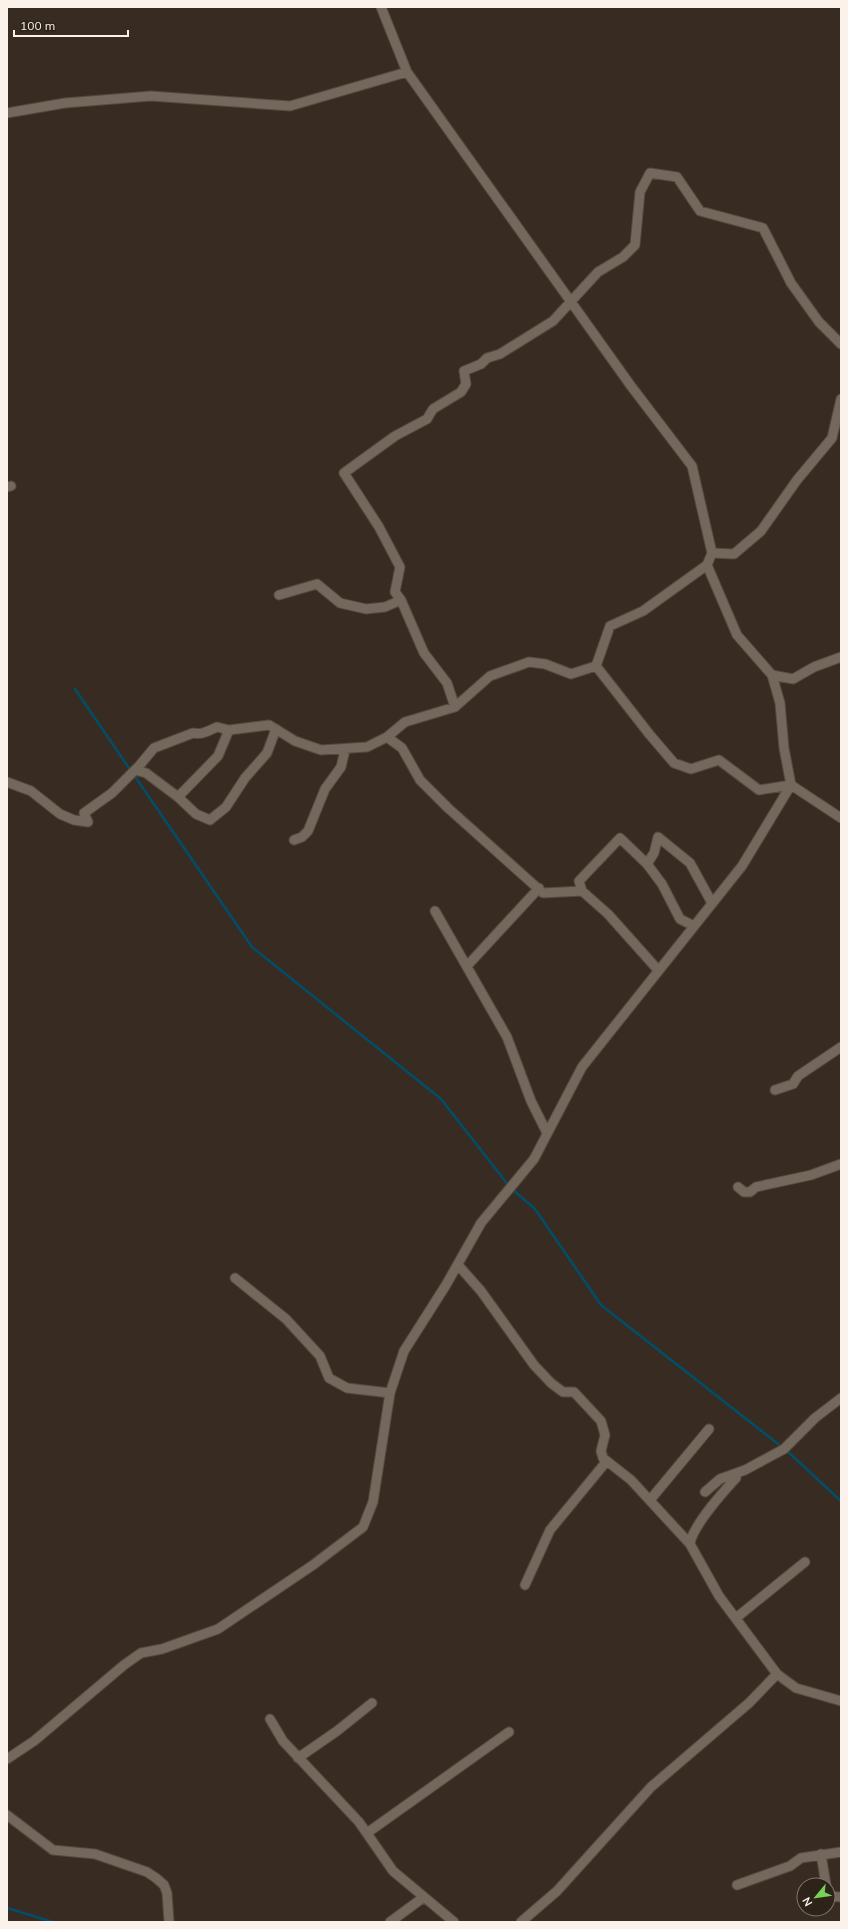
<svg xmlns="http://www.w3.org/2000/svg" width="848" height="1929" viewBox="0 0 848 1929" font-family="Mulish,sans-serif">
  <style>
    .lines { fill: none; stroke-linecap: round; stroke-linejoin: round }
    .stream { stroke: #004e6a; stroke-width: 2.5 }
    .minor-casing { stroke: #544a41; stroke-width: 11 }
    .minor { stroke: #74675b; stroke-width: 9 }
  </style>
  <rect width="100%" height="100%" fill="#382c22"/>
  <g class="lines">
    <path class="stream" d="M75,689L131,771
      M134,775L252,947L441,1099L509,1186
      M512,1189L535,1209L601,1305L782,1447
      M786,1450L841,1501
      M7,1908L53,1922"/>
    <defs>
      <path id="minor" d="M381,7L407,72L631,386L692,466L712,553L707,565L737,635L772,675L780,703L784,748L791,785L841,818
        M7,113L65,103L151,96L290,106L407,72
        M7,487L11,486
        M712,553L734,554L761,531L797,480L832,438L841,399
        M279,595L317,584L340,603L366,609L385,607L401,600L424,653L447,683L455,707
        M401,600L395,592L400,567L379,527L344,473L395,436L427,419L433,409L461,392L466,384L464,371L481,364L487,358L500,354L553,321L598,272L623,257L635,245L640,192L650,173L677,177L700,211L763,228L791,283L819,322L841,344
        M772,675L793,679L814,667L841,657
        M387,737L402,748L420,780L448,808L543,893L582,891L608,914L658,970
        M135,770L146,773L178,797L218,756L229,730
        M7,782L31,791L60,814L74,820L88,822
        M178,797L196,814L210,820L226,807L245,778L267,753L276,729
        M88,822L84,813L112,793L139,766L154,748L193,733C202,735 208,731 217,727L229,730L269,725L295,741L321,750L367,747L387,737L405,722L455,707L490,676L529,662L545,664L571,674L596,666L610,626L643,611L707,565
        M294,840L302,837L308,831L325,789L341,767L345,750
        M647,864L654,853L658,837L690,863L712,903
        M582,891L579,881L620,838L647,864L662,884L680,919L694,926
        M435,911L507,1037L531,1101L547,1133
        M467,966L539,888
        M775,1090L793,1084L798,1076L841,1047
        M738,1187L744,1192H750L756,1187L811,1175L841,1164
        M458,1265L481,1291L534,1365L551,1383L563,1392H574L601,1421L605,1435L601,1451L603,1458L631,1480L690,1544L719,1596L777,1674L796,1688L841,1701
        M235,1278L286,1319L320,1356L329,1378L347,1388L390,1393
        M705,1492L720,1479L745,1470L784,1449L815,1418L841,1398
        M650,1500L709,1429
        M690,1544C692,1527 723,1492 736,1478L737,1473
        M525,1585L550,1530L606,1462
        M736,1618L805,1562
        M270,1719L283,1741L359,1822L393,1871L454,1922
        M298,1758L337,1731L372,1703
        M7,1759L34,1741L124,1665L141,1653L162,1649L218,1629L313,1565L363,1527L373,1502L390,1393L404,1351L446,1285L481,1223L534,1159L582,1067L742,866L791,785L759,790L719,760L691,769L674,763L650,735L596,666
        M7,1815L53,1850L95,1854L147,1872L156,1878L164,1885L167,1893L169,1922
        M367,1833L509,1732
        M821,1854L826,1885
        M737,1885L790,1866L801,1858L841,1852
        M828,1896L841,1897
        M390,1922L424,1897
        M521,1922L557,1891L651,1787L749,1703L777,1674"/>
    </defs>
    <use href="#minor" class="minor-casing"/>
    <use href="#minor" class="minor"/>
  </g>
  <rect width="848" height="1929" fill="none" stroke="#faf2eb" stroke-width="16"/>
  <g transform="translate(816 1897) rotate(241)"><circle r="19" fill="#2e2318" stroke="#80766c"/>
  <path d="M0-3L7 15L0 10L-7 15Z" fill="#78d158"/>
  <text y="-6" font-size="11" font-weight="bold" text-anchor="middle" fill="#faf2eb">N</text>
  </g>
  <path d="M14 30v6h114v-6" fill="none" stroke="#faf2eb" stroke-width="2"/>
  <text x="20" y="30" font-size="12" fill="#faf2eb" stroke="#2e2318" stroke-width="3" paint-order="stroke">100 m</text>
</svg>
